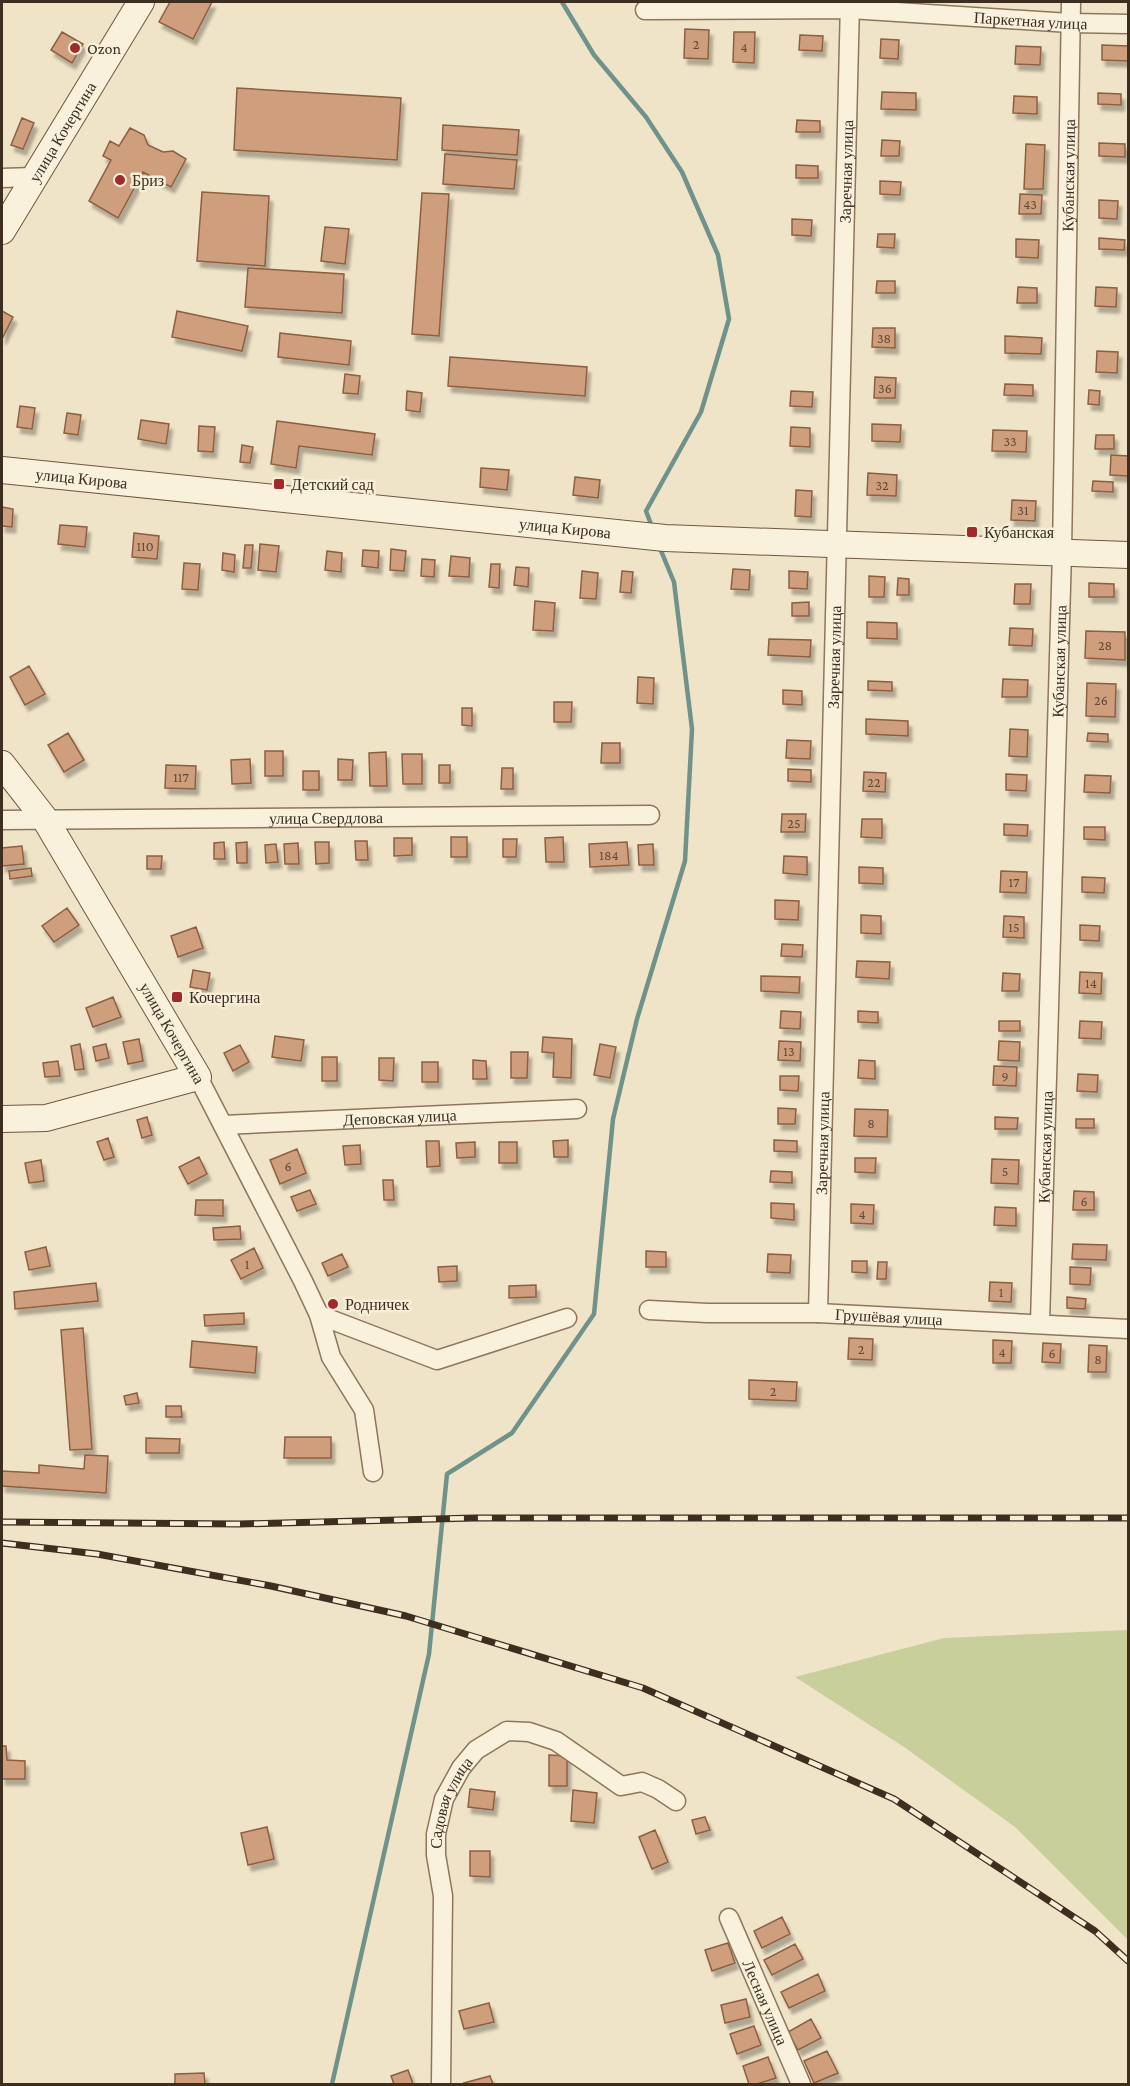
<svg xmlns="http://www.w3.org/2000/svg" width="1130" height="2086" viewBox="0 0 1130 2086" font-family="'Crimson Pro',serif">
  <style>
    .green { fill: #c9cf9b }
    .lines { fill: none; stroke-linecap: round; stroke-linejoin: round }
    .stream { stroke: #6f938a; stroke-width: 4.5 }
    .building { fill: #cf9f7d; stroke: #8d5f41; stroke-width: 1.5; filter: url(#shadow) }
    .street-casing { stroke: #8d765c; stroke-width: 21 }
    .secondary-casing { stroke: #6f573f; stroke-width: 28 }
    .street { stroke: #faf1dc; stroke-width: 18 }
    .secondary { stroke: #faf1dc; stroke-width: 26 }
    .rail-casing { stroke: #3d2e20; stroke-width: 7 }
    .rail { stroke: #f7eed8; stroke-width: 4.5; stroke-dasharray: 14; stroke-linecap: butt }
    .poi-dot { fill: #9e2a2b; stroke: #f7eed8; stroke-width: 2 }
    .labels { text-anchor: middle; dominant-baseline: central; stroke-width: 5; stroke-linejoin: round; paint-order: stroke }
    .number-label { font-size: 14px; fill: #624a37 }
    .street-label { font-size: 16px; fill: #3d2e20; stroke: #f7eed8 }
    .poi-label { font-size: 16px; fill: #3d2e20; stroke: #f7eed8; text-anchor: start }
  </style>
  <defs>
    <filter id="shadow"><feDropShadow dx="3.5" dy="6" stdDeviation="1.5" flood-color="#0004"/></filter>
  </defs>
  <rect width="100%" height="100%" fill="#f0e4c8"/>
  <path class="green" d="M1128,1630V1940L1015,1827L904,1747L795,1677L944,1638Z"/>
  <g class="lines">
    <path class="stream" d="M562,2L594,55L646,117L682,172L718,255L729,319L701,412L646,511L652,527
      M332,2084L429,1654L447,1474L512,1433L594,1314L613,1119L637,1019L685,861L692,729L674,582L659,546"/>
  </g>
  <path class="building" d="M170,2H212L193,39L159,22Z
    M685,29L709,30L708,59L684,58Z
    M62,32L83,44L72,63L51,50Z
    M734,32H755L754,63L733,62Z
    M800,35L823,36L822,51L799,50Z
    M881,39L899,40L898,59L880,58Z
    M1102,45L1128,46V61L1102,60Z
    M1016,46L1041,47L1040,65L1015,64Z
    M237,88L401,98L397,160L234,150Z
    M882,92L916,93V110L881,109Z
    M1098,93L1121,94V105L1098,104Z
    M1014,96L1037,97V114L1013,113Z
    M22,118L34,123L23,149L11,145Z
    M797,120L820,121V132H796Z
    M443,125L519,130L517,155L442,150Z
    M130,128L144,135L148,145L163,152L173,151L186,159L171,187L143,172L118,218L89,201L111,160L103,156L110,141L119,146Z
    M882,140L900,141L899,156H881Z
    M1099,143L1125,144V157L1099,156Z
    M1026,144L1045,145L1043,189H1024Z
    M445,154L517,160L514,189L443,184Z
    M796,165L818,166V178H796Z
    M880,181L901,182L900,195L880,194Z
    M202,192L269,196L265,266L197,261Z
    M422,193L449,194L439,336L412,334Z
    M1020,194L1042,195L1041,214H1019Z
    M1099,200L1118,201L1117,219L1099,218Z
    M792,219L812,220L811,236L792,235Z
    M325,227L349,229L345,264L321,261Z
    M878,234H895L894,248L877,247Z
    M1099,238L1125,240L1124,250L1099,249Z
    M1016,239L1039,240L1038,258L1016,257Z
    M248,268L344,274L342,313L245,307Z
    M877,281H895V293H876Z
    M1018,287L1037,288V303H1017Z
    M1096,287L1117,288L1116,307L1095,306Z
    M2,311L13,317L2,339Z
    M177,311L248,326L242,351L172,337Z
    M873,328H895V348L872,347Z
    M280,333L351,341L349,365L278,357Z
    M1005,336L1042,338L1041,354L1005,353Z
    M1097,351L1118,352L1117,373L1096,372Z
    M450,357L587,367L585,396L448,386Z
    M345,374L360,376L358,394L343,393Z
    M875,377L896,378L895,398H874Z
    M1005,384L1033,385V396L1004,395Z
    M1089,390L1100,391L1099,405L1088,404Z
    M407,391L422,393L420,412L406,410Z
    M791,391L813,392L812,407L790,406Z
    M20,406L35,408L32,429L17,427Z
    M67,413L81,415L78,435L64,433Z
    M141,420L169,424L166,444L138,439Z
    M277,421L375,434L372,455L299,446L296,468L271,464Z
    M872,424L901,425L900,442L872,441Z
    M199,426L215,427L213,452L198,451Z
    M791,427L810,428V447L790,446Z
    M993,430L1027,431L1026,452L992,451Z
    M1096,435H1114V449H1095Z
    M242,445L253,447L250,463L240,462Z
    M1111,455L1128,456V476L1110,475Z
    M481,468L509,470L507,490L480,487Z
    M868,473L897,475L896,496L867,495Z
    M575,477L600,480L598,498L573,495Z
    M1093,481L1113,482V492L1092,491Z
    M796,490L812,491L811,517L795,516Z
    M1012,500L1036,501L1035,521L1011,520Z
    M2,507L13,509L12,527L2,526Z
    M60,525L87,527L85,547L58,544Z
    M134,533L159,536L157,559L132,557Z
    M260,544L279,546L276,572L258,570Z
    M245,545H253L251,568H243Z
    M391,549L406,551L404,571L390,570Z
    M363,550L379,551L378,568L362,566Z
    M327,551L342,553L341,572L325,570Z
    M223,553L235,555L234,572L222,570Z
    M451,556L470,558L469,577L449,576Z
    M422,559L435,560L434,577L421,576Z
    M184,563L200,564L198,590L182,589Z
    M491,564H500L499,588L489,587Z
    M516,567L529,568L528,587L514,585Z
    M733,569L750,570L749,590L731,589Z
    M582,571L598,573L596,599L580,598Z
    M622,571L633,572L631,593L620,592Z
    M789,571L808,572L807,589L789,588Z
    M869,576L885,577L884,597H869Z
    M898,578L909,579V595H897Z
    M1089,583L1114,584V597H1089Z
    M1015,584H1031L1030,604H1014Z
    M535,601L555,603L553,631L533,630Z
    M809,602V616H792V603Z
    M867,622L897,623V639L867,638Z
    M1010,628L1033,629L1032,646L1009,645Z
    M1086,631L1125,632V660L1085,658Z
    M769,639L811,640L810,657L768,655Z
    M29,666L45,694L25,705L10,677Z
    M638,677L654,678L653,704L637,703Z
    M1003,679L1028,680L1027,697H1002Z
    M868,681L892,682V691L868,690Z
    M1087,683L1116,684L1115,717L1086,716Z
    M783,690L802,691V705L783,704Z
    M554,702H572L571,722H554Z
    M462,708H472V726L462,725Z
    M866,719L908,721V736L866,734Z
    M1010,729L1028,730L1027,757L1009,756Z
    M68,733L84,760L64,772L48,745Z
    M1088,733L1108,734V742L1087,741Z
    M787,740L811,741L810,759L786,758Z
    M602,743H620V763H601Z
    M265,751H283V776H265Z
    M386,752L387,786H370L369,753Z
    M402,754H422V784H403Z
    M250,759L251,783L232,784L231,760Z
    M338,759L353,760L352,780H338Z
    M166,765L196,766L195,789L165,788Z
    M439,765H450V783H439Z
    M502,768H513V789H501Z
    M788,769L811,770V782L788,781Z
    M303,771H319V790H303Z
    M864,772L886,773L885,792L863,791Z
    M1006,774L1027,775L1026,791L1006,790Z
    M1085,775L1111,776L1110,793L1084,792Z
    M782,814H806L805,832H781Z
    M862,819H882V838L861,837Z
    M1004,824L1028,825L1027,836L1004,835Z
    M1084,827H1105V840L1084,839Z
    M451,837H467V857H451Z
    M563,837L564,862H546L545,838Z
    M394,838H412V855L394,856Z
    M503,839H517L516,857H503Z
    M355,841H367L368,860H356Z
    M224,842L225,859H214V843Z
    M247,842V863H237L236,843Z
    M315,842H329V863L316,864Z
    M627,842L629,865L590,867L589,844Z
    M298,843L299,864H285L284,844Z
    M276,844L278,862L266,863L265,845Z
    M653,844L654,865H639L638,845Z
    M22,846L24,864L2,866V848Z
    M147,856H162L161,869H147Z
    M784,856L807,857V875L783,873Z
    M859,867L883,868V884L859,883Z
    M31,868L32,876L10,879L9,871Z
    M1001,871L1027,872L1026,893L1000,892Z
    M1082,877L1105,878L1104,893L1082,892Z
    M775,900L799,901L798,920L775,919Z
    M67,908L79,925L54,942L42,926Z
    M861,915L881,916V934L861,933Z
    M1004,916L1024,917V938L1003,937Z
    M1080,925L1100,926L1099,941L1080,940Z
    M196,927L203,948L178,957L171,936Z
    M782,944L803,945L802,957L781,956Z
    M857,961L890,962L889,979L856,977Z
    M193,970L210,973L207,990L190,987Z
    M1080,972L1102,973L1101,994L1079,993Z
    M1003,973L1020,974L1019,991H1002Z
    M761,976L800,977L799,993L761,991Z
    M113,997L121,1017L93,1027L86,1008Z
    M781,1011L801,1012L800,1029L780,1028Z
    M858,1011L878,1012V1023L858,1022Z
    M999,1021H1020V1031H999Z
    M1080,1021L1102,1022L1101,1039L1079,1038Z
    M275,1036L304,1040L301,1061L272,1057Z
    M543,1037L572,1039L571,1078L553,1077L554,1053L542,1052Z
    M139,1039L143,1061L128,1064L123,1042Z
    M779,1041L801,1042L800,1061L778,1060Z
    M999,1041L1020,1042L1019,1061L998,1060Z
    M80,1044L84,1069L75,1070L71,1046Z
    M106,1044L109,1058L96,1061L93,1047Z
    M600,1044L616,1047L610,1078L594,1075Z
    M240,1045L249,1062L233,1071L224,1053Z
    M511,1052H528L527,1078H511Z
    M322,1057H337V1081H322Z
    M379,1058H394L393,1081L379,1080Z
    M473,1060L486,1061L487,1079H473Z
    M859,1060L875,1061V1079L858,1078Z
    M58,1061L60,1076L45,1077L43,1063Z
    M422,1062H438V1082H422Z
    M994,1066L1017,1067L1016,1086L993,1085Z
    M1078,1074L1098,1075L1097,1092L1077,1091Z
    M780,1076H799L798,1091L780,1090Z
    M778,1108L796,1109L795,1124H778Z
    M855,1109L888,1110L887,1137L854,1136Z
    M147,1117L152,1135L142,1138L137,1120Z
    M995,1117L1018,1118L1017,1129H995Z
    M1076,1119H1094V1128H1076Z
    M108,1138L114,1157L104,1160L97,1142Z
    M568,1140V1157H554L553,1141Z
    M774,1140L797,1141V1152L774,1151Z
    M426,1141H439L440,1166L427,1167Z
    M475,1142V1157L457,1158L456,1143Z
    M499,1142H517V1163H499Z
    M360,1145L361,1164L345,1165L343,1146Z
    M297,1149L306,1173L280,1184L270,1160Z
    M199,1157L207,1174L188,1184L179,1167Z
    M855,1158H876L875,1173L855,1172Z
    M992,1159L1019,1160L1018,1184L991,1183Z
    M41,1160L44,1181L29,1183L25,1163Z
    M771,1171L792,1172V1183L770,1182Z
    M383,1180H393L394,1200H384Z
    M310,1190L316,1204L297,1211L291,1197Z
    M1074,1191L1094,1192V1210H1073Z
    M196,1200H223V1216L195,1215Z
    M771,1203L794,1204V1220L771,1218Z
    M851,1204L874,1205L873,1224L851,1223Z
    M995,1207L1016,1208V1226L994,1225Z
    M240,1226L241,1239L214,1240L213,1228Z
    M1073,1244L1107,1245L1106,1260L1072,1259Z
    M46,1247L50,1266L29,1270L25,1252Z
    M254,1248L263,1268L241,1279L231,1260Z
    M646,1251L666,1252V1267H646Z
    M342,1254L348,1267L328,1276L322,1263Z
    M768,1254L791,1255L790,1273L767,1272Z
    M852,1261H867V1273L852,1272Z
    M878,1262H887L886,1279H877Z
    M457,1266V1281L439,1282L438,1267Z
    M1070,1267L1091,1268L1090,1285L1070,1284Z
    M990,1282L1012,1283L1011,1302L989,1301Z
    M96,1283L98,1301L15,1309L14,1292Z
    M536,1285V1297L509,1298V1286Z
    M1067,1297L1086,1299L1085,1309L1067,1308Z
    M244,1313V1324L205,1326L204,1315Z
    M83,1328L92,1449L70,1450L61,1330Z
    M849,1338L873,1339L872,1360L848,1359Z
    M993,1340L1012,1341L1011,1363H993Z
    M192,1341L257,1347L255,1373L190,1367Z
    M1043,1343L1061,1344L1060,1363L1042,1362Z
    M1089,1345L1107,1346L1106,1372H1088Z
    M749,1380L797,1382L796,1401L749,1399Z
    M137,1393L139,1403L126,1405L124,1396Z
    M166,1406H181L182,1417H166Z
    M285,1437H331V1458H284Z
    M146,1438L180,1439L179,1453H146Z
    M85,1455L108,1456L106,1493L2,1486V1471L39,1473V1465L84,1469Z
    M2,1746H6L7,1760L25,1761V1779H2Z
    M549,1755L567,1756V1786H549Z
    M470,1789L495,1792L493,1810L468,1807Z
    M573,1790L597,1793L594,1823L571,1821Z
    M705,1817L710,1830L696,1834L692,1820Z
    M267,1827L274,1859L248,1865L241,1833Z
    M655,1830L668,1862L652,1869L639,1837Z
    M470,1851H490V1877L470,1876Z
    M782,1917L790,1934L762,1948L754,1931Z
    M728,1943L735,1963L712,1971L705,1950Z
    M795,1944L803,1959L772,1975L764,1960Z
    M818,1974L825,1991L789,2008L781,1992Z
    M746,1999L750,2017L725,2023L721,2005Z
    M489,2003L494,2022L464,2029L459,2011Z
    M811,2019L821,2038L798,2050L788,2032Z
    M754,2026L761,2045L737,2054L730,2034Z
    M827,2051L838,2073L814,2083L804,2061Z
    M768,2057L776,2078L757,2084H749L743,2066Z
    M408,2070L413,2084H394L391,2076Z
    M204,2073L205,2084H175V2074Z
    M490,2076L493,2084H465L464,2083Z"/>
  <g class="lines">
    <defs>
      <g id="street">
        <path id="s1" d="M645,10L850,9L1070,23L1128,24"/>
        <path d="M2,178L33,177"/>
        <path id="s2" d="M2,820L650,815"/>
        <path d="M198,1077L303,1281L319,1315L331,1357L364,1410L373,1472"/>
        <path id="s3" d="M223,1125L577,1109"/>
        <path id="s4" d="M649,1310L707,1313H818L1128,1329"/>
        <path id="s5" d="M818,1313L850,2"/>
        <path d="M319,1315L437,1360L567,1318"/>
        <path id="s6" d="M1040,1323L1062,552L1071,2"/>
        <path id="s7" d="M729,1918L801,2084"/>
        <path id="s8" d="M441,2084L443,1896L436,1855V1834L444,1799L461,1768L476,1750L507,1731L529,1732L556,1741L621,1786L642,1782L658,1789L676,1801"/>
      </g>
      <g id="secondary">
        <path id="s9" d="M2,231L141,2"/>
        <path id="s10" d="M2,470L665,538L1128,555"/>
        <path d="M2,764L45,819L198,1077L46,1118L2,1119"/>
      </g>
    </defs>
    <use href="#street" class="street-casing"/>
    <use href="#secondary" class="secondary-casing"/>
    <use href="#street" class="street"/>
    <use href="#secondary" class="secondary"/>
    <defs>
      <path id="rail" d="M2,1522L240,1524L474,1518H1128
        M2,1543L97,1554L271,1586L406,1616L643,1688L894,1799L1095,1931L1128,1961"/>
    </defs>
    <use href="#rail" class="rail-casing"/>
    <use href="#rail" class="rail"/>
  </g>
  <g class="poi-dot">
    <circle cx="75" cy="48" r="6"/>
    <circle cx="120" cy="180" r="6"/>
    <rect x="273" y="478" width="12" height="12" rx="3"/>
    <rect x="966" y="526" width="12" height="12" rx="3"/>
    <rect x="171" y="991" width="12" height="12" rx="3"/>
    <circle cx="333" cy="1304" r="6"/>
  </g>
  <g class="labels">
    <g class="number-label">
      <text x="696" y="44">2</text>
      <text x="744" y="47">4</text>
      <text x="1030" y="204">43</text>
      <text x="884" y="338">38</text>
      <text x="885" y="388">36</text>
      <text x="1010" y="441">33</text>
      <text x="882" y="485">32</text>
      <text x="1023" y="510">31</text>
      <text x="145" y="546">110</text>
      <text x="1105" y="645">28</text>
      <text x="1101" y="700">26</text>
      <text x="181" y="777">117</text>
      <text x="874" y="782">22</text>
      <text x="794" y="823">25</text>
      <text x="609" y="855">184</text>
      <text x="1014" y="882">17</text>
      <text x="1014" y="927">15</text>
      <text x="1091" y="983">14</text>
      <text x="789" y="1051">13</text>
      <text x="1005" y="1076">9</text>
      <text x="871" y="1123">8</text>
      <text x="288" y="1166">6</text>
      <text x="1005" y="1171">5</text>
      <text x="1084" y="1201">6</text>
      <text x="862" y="1214">4</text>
      <text x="247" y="1264">1</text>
      <text x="1001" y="1292">1</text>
      <text x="861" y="1349">2</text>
      <text x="1002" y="1352">4</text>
      <text x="1052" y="1353">6</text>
      <text x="1098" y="1359">8</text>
      <text x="773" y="1391">2</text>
    </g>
    <g class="street-label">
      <text stroke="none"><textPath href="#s1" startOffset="386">Паркетная улица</textPath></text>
      <text stroke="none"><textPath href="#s9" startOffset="116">улица Кочергина</textPath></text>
      <text stroke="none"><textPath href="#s5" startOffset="1142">Заречная улица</textPath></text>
      <text stroke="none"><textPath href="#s6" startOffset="1148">Кубанская улица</textPath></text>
      <text stroke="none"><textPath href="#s10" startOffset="80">улица Кирова</textPath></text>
      <text stroke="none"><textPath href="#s10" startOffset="566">улица Кирова</textPath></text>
      <text stroke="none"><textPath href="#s5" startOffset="656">Заречная улица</textPath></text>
      <text stroke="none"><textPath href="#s6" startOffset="662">Кубанская улица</textPath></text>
      <text stroke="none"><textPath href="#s2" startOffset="324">улица Свердлова</textPath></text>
      <text transform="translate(172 1033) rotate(60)">улица Кочергина</text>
      <text stroke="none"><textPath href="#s3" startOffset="177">Деповская улица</textPath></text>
      <text stroke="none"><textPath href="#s5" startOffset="170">Заречная улица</textPath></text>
      <text stroke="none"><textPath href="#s6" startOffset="176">Кубанская улица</textPath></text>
      <text stroke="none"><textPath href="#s4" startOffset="240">Грушёвая улица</textPath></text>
      <text stroke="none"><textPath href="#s8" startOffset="285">Садовая улица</textPath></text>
      <text stroke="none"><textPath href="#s7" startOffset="92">Лесная улица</textPath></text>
    </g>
    <g class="poi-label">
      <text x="87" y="48">Ozon</text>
      <text x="132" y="180">Бриз</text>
      <text x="291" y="484">Детский сад</text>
      <text x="984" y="532">Кубанская</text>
      <text x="189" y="997">Кочергина</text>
      <text x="345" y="1304">Родничек</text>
    </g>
  </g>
  <rect width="1130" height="2086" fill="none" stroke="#3d2e20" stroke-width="6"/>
</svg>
